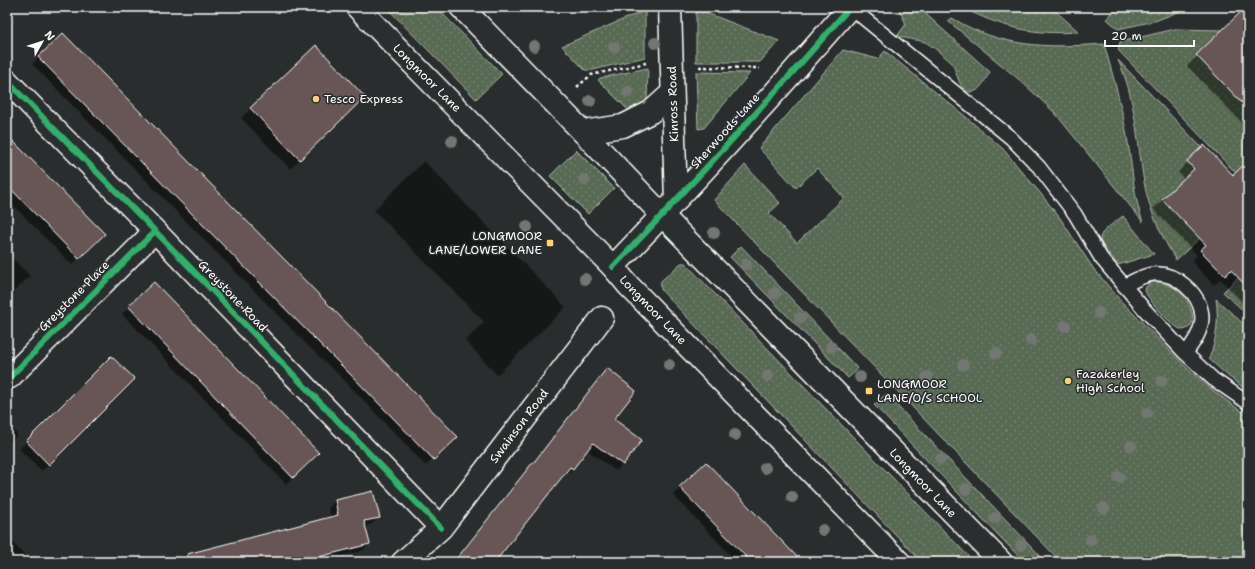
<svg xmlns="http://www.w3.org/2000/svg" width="1255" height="569" viewBox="0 0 1255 569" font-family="'Shantell Sans',sans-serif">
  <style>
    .grass { fill: url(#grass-dots); stroke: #acb4a9 }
    .shadow { fill: #0007 }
    .building { fill: #685656; stroke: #fff }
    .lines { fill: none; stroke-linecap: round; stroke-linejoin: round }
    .lane-casing { stroke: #fff; stroke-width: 16 }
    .street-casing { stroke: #fff; stroke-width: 25 }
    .secondary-casing { stroke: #fff; stroke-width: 25 }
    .primary-casing { stroke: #fff; stroke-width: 25 }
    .path { stroke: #fff; stroke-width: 2.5; stroke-dasharray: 3 3; stroke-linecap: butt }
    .lane { stroke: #2a2d2e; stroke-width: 13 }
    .street { stroke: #2a2d2e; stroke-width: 22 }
    .secondary { stroke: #2a2d2e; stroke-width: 22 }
    .primary { stroke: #2a2d2e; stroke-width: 22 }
    .cycleway-casing { stroke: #2a2d2e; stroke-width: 8 }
    .cycleway { stroke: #2db169; stroke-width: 6 }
    .tree { fill: #727772 }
    .poi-dot { fill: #ffd166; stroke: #2a2d2e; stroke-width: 1.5 }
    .labels { text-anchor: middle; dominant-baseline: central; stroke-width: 3; stroke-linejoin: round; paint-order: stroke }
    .street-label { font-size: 12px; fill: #fff; stroke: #2a2d2e }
    .poi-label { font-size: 12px; fill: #fff; stroke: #2a2d2e; text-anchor: start }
  </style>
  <defs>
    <pattern id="grass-dots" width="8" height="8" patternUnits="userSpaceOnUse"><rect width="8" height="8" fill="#586a53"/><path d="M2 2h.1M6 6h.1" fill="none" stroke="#71806d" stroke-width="1.8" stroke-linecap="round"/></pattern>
  </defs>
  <rect width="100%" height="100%" fill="#2a2d2e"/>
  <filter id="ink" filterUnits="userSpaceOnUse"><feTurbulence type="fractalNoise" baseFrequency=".025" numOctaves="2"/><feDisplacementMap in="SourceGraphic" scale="8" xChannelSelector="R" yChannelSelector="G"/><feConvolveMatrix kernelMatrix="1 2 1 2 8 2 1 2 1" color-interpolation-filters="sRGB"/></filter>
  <g filter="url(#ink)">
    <path class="grass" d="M386,7H436L502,74L476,99Z
      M898,7H918L990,72C986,78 980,92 972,92C959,93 957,71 952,63C948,59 930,44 925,42C916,39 906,40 898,35L906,24Z
      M961,7H1051L1079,32C1032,35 1003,28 961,7Z
      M1117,7H1191L1155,21L1118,29L1107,19Z
      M645,10V57L593,70H585L562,46Z
      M696,12H704L779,41L760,62H696Z
      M952,18C1002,48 1047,48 1104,44C1114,79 1124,114 1129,149C1133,174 1134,198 1143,222L1055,113L1022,82L948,21Z
      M1175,29L1223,30L1196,55L1248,109V161L1236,173L1118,50L1120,42Z
      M843,50L878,59L885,51L966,117L1003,149L1041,194L1060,218L1093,268L1121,301L1189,370L1211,389L1248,416V562H1061L714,200L745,165L780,203L769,213L797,243L844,198L817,168L796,188L759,148Z
      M1118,60L1201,147L1187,161L1194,169L1162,199L1200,238L1176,260C1161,236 1149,210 1144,182C1137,142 1136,98 1118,60Z
      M648,68L647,100L642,106L629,111L598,80L600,78Z
      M696,72L750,73L704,128L698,129Z
      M576,150L614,188L588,214L550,176Z
      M1123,216L1154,254L1118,265C1095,236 1092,239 1123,216Z
      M741,246L858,369L848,378L730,257Z
      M681,263H685L974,562H922L662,291L660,286L661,281Z
      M1238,278L1248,288V315L1223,292Z
      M1151,282C1162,281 1174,286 1182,294C1191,303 1200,327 1183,330C1174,329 1146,298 1145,290L1146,287Z
      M1216,299L1248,328V391L1228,376L1209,359C1217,338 1219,320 1216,299Z
      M886,394L1029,544L1046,562H1024L874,405Z"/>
    <path class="shadow" d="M553,7H575L557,15Z
      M761,7H772L769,10Z
      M1248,7V129L1187,66Z
      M62,34L456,437L426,466L346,382L307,345L32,64Z
      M354,107L290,169L241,118L251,108Z
      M7,137L103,234L72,265L7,199Z
      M1204,146L1233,177L1248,162V308L1220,279L1214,285L1191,261L1197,255L1153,209L1184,179L1178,172Z
      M424,161L566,307L497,375L465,341L484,322L374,210Z
      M7,254H8L30,276L7,299Z
      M154,283L318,453L286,484L122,314Z
      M111,357L134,379L42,471L19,449Z
      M612,420L641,441L622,465L616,471L587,450L573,469L566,475L564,474L494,562H453L527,470L534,463Z
      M7,423L18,435L7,445Z
      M706,463L800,562H737L673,495Z
      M373,492L379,517L372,524L365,526L369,544L362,551L317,562H156L331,518L328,508L335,501Z
      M7,537L28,558L23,562H7Z"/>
    <path class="building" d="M1246,7H1248V109L1196,55Z
      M63,33L458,437L434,460L352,376L314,338L38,57Z
      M316,45L365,97L300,160L250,108Z
      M7,135L105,234L79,259L7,185Z
      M1204,145L1233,175L1248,161V288L1231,270L1225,276L1200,250L1206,245L1162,199L1194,169L1187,161Z
      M154,282L319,453L293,478L128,306Z
      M111,356L135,379L49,465L26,441Z
      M607,368L636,391L614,419L642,440L623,465L593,443L573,469L570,467L495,562H454L533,462H534Z
      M706,462L775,534L802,562H751L725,535L679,487Z
      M373,491L380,518L364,521L370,544L299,562H188L187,554L338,515L335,500Z"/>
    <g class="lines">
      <defs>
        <path id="lane" d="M850,7L1011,138L1039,167L1075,214L1101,258L1144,309L1185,353L1213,379L1248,403
          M1124,286C1133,281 1143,275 1153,274C1175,272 1201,293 1202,317C1202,331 1194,342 1186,353"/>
        <path id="street" d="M670,7L676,201
          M7,81L155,231L441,528
          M613,267C694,182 773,96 850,7
          M10,377L155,231
          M403,562L441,528L602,318"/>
        <path id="secondary" d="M583,132L623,126L651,112L672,93"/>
        <path id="primary" d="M357,7L613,267L628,285L899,562
          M461,7L583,132L662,215L1001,562"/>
      </defs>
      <use href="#lane" class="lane-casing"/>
      <use href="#street" class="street-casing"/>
      <use href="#secondary" class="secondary-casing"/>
      <use href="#primary" class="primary-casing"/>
      <path class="path" d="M699,67L760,68
        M577,87L591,75L646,63"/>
      <use href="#lane" class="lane"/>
      <use href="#street" class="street"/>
      <use href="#secondary" class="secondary"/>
      <use href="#primary" class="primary"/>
      <defs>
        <path id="cycleway" d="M7,81L155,231L441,528
          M613,267C694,182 773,96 850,7
          M10,377L155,231"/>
      </defs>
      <use href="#cycleway" class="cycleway-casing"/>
      <use href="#cycleway" class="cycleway"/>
    </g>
    <g class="tree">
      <circle cx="655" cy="43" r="6"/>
      <circle cx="534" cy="46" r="6"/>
      <circle cx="614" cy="47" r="6"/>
      <circle cx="628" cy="92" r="6"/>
      <circle cx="590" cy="101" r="6"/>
      <circle cx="452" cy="141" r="6"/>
      <circle cx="584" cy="180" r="6"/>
      <circle cx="527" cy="227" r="6"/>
      <circle cx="714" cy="233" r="6"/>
      <circle cx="746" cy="264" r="6"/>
      <circle cx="585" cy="279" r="6"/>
      <circle cx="775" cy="293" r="6"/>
      <circle cx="1099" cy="313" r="6"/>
      <circle cx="800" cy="318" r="6"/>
      <circle cx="1065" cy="326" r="6"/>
      <circle cx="1031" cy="340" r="6"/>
      <circle cx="831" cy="347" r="6"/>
      <circle cx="996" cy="353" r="6"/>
      <circle cx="669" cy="365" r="6"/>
      <circle cx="963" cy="365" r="6"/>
      <circle cx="768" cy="376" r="6"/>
      <circle cx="860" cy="377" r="6"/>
      <circle cx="927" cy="377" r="6"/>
      <circle cx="1162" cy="381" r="6"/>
      <circle cx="1147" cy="413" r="6"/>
      <circle cx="735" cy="435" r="6"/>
      <circle cx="1131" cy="446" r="6"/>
      <circle cx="941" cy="459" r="6"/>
      <circle cx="765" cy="468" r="6"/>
      <circle cx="1119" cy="477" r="6"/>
      <circle cx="966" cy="489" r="6"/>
      <circle cx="792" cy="497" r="6"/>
      <circle cx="1104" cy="508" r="6"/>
      <circle cx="995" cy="518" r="6"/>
      <circle cx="823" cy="530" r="6"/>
      <circle cx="1091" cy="540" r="6"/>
      <circle cx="1021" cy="545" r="6"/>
    </g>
  </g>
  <g class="poi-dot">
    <circle cx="316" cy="99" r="4"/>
    <rect x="546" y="239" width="8" height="8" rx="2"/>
    <circle cx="1068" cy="381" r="4"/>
    <rect x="865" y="387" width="8" height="8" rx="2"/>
  </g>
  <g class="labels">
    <g class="street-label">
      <text transform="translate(427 78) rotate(45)">Longmoor Lane</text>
      <text transform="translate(673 104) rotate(-92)">Kinross Road</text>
      <text transform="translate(725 131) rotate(-48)">Sherwoods Lane</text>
      <text transform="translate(74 296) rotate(-45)">Greystone Place</text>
      <text transform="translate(233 296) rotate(46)">Greystone Road</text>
      <text transform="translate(653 310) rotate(46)">Longmoor Lane</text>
      <text transform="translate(519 426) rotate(-53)">Swainson Road</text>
      <text transform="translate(923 483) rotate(46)">Longmoor Lane</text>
    </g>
    <g class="poi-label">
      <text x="324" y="99">Tesco Express</text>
      <text x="542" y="236" text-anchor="end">LONGMOOR<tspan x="542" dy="14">LANE/LOWER LANE</tspan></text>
      <text x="1076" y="374">Fazakerley<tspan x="1076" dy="14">High School</tspan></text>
      <text x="877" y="384">LONGMOOR<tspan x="877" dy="14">LANE/O/S SCHOOL</tspan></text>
    </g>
  </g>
  <rect width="1255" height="569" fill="none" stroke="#2a2d2e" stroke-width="24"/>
  <rect x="12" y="12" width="1231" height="545" fill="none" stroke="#fff" stroke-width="1.5" filter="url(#ink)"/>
  <g transform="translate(42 42) rotate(51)" stroke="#2a2d2e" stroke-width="3" paint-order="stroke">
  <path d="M0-3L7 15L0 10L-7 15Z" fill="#ffffff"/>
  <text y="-6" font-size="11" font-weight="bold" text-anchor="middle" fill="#ffffff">N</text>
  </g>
  <path d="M1105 40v6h89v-6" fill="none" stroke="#ffffff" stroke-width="2"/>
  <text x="1111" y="40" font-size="12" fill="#ffffff" stroke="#2a2d2e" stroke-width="3" paint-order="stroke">20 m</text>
</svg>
